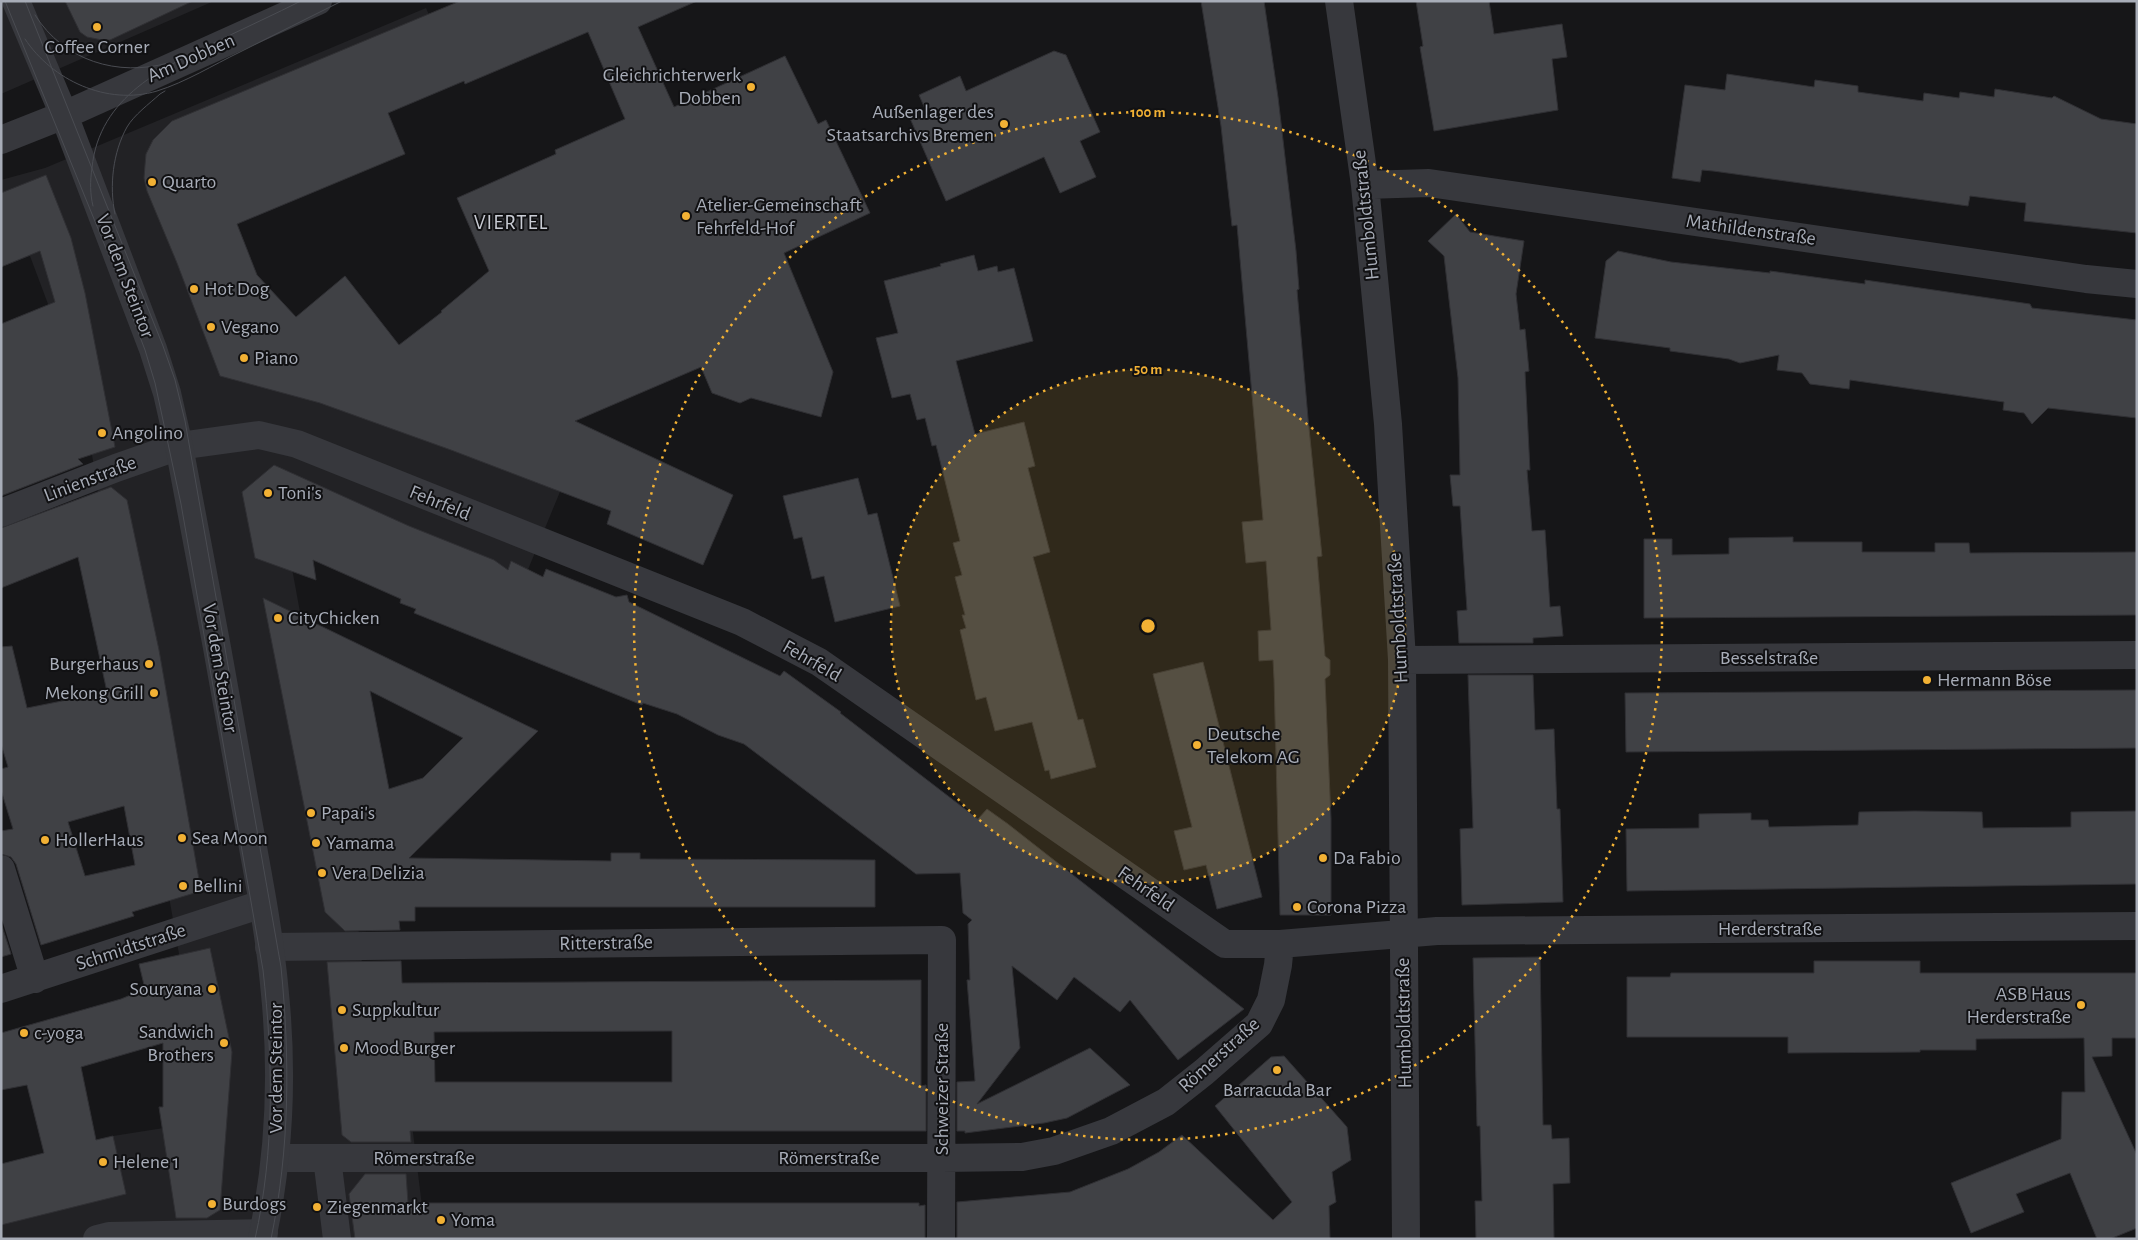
<svg xmlns="http://www.w3.org/2000/svg" width="2138" height="1240" viewBox="0 0 2138 1240" font-family="'Alegreya Sans',sans-serif">
  <style>
    .built { fill: #222225 }
    .building { fill: #404145; stroke: #303034; fill-rule: evenodd }
    .lines { fill: none; stroke-linecap: round; stroke-linejoin: round }
    .pedestrian { stroke: #37383d; stroke-width: 28 }
    .minor { stroke: #37383d; stroke-width: 28 }
    .tertiary { stroke: #37383d; stroke-width: 28 }
    .tram { stroke: #4a4c52; stroke-width: 1 }
    .ring { fill: none; stroke: #f2b134; stroke-width: 2.5; stroke-dasharray: 2.5 5 }
    .poi-dot { fill: #f2b134; stroke: #111113; stroke-width: 2 }
    .labels { text-anchor: middle; dominant-baseline: central; stroke-width: 4; stroke-linejoin: round; paint-order: stroke }
    .poi-label { font-size: 20px; fill: #a8adb8; stroke: #111113; text-anchor: start }
    .street-label { font-size: 20px; fill: #a8adb8; stroke: #111113 }
    .neighbourhood-label { font-size: 21px; letter-spacing: 1px; fill: #c9ccd4; stroke: #111113 }
    .centre { fill: #f2b134; stroke: #111113; stroke-width: 2.5 }
    .ring-label { font-size: 15px; text-anchor: middle; font-weight: bold; fill: #f2b134; stroke: #111113; stroke-width: 4; stroke-linejoin: round; paint-order: stroke }
  </style>
  <rect width="100%" height="100%" fill="#161618"/>
  <path class="built" d="M1,1H214L1,94Z
    M426,8L438,35L177,145L229,341L571,465L513,606L315,529L291,563L360,939L372,1084L410,1108L426,1239H1V1164L113,1136L189,1124L201,1080L81,392L30,256L1,267V180L45,168Z"/>
  <path class="building" d="M65,1H193L110,40H102L87,37L80,32Z
    M460,1H697L638,27L674,107L785,56L818,124L826,120L870,213L784,253L833,372L821,417L751,398L740,403L712,393L701,367L575,421L733,495L703,565L607,524L611,511L451,450L320,403L220,376L177,263L147,191L144,178L145,165L146,154L153,140L172,121ZM588,32L625,119L555,150L556,154L457,198L489,271L441,311L442,312L399,345L345,276L296,317L257,275L237,224L405,154L388,113L464,81L465,84Z
    M1201,1H1264L1278,97L1296,251L1299,289L1297,290L1308,418L1322,556L1317,557L1325,656L1330,660V675L1325,679L1331,818V915H1280L1274,679L1273,660L1259,661L1258,631L1271,630L1266,561L1246,563L1242,522L1263,520L1237,225L1232,226L1221,126Z
    M1416,1H1489L1494,34L1562,24L1567,57L1552,59L1558,110L1434,131L1420,47L1423,46Z
    M1054,51L1066,55L1100,132L1080,141L1096,177L1060,193L1044,157L946,201L909,116L925,109L919,95L960,76L966,91Z
    M1727,74L1814,87L1815,80L1858,86V92L1923,101L1924,93L1959,98L1960,92L1994,97L1995,89L2052,98L2054,96L2101,119L2137,124V233L2024,221L2026,203L1970,196L1968,206L1713,171L1702,170L1700,182L1672,178L1685,85L1725,90Z
    M46,175L71,238L85,293L115,447L78,459L83,464L1,496V324L55,302L40,251L1,267V193Z
    M1456,214L1470,232L1524,241L1516,294L1520,330L1525,329L1529,371L1525,372L1530,470H1527L1532,531L1545,530L1550,607L1560,606L1563,636L1533,638V643H1459L1457,611L1467,610L1460,506H1453L1450,475H1460L1458,378L1444,256L1428,241Z
    M1618,251L1671,262L1770,273V271L1865,284V280L2030,304L2032,308L2137,320V418L2048,408L2032,424L2024,413L2003,410L2004,402L1850,380L1849,389L1810,384L1802,373L1777,370L1779,355L1740,363L1729,359L1670,351V348L1595,338L1606,261Z
    M974,255L978,271L997,266L998,272L1014,268L1033,341L956,361L975,434L1024,422L1035,466L1028,468L1050,552L1033,557L1078,720L1083,719L1096,767L1051,779L1049,770L1045,771L1032,722L995,731L986,697L976,700L960,630L966,628L962,615H965L955,577L962,575L953,543L960,541L936,445L932,446L925,418L917,420L910,394L892,398L876,338L898,333L884,281L941,266L940,264Z
    M274,465L409,526L494,560L508,570L511,561L543,577L546,569L616,597L627,595L629,602L780,676L784,671L841,712L840,713L978,819L987,809L1008,824L1244,1009L1178,1060L1130,1000L1120,1012L1074,977L1057,1000L1012,966L1020,1048L977,1104L1090,1048L1130,1085L1067,1118L1044,1123L965,1133V1131H957V1082L975,1081L967,980H970L968,924L972,920L963,913L960,873L916,874L744,744L718,735L677,714L643,703L642,705L414,613L416,609L400,603L401,599L313,560L316,580L255,558L242,492Z
    M858,478L868,515L877,513L900,606L835,622L824,576L812,579L802,537L794,539L783,496Z
    M111,487L127,500L159,650L201,891L132,912L134,916L41,945L16,864L11,857L1,854V831L13,829L1,790V769L8,767L1,744V647L12,646L27,708L107,692L78,557L1,588V528ZM124,806L135,865L85,876L68,822Z
    M1793,537V542H1862V552H1935V543H1969L1970,553L2137,552V615L1644,618V539H1672V555L1729,554V538Z
    M263,598L538,731L409,858L611,861V853H640V859L875,860V907H415V921H399L400,930L345,931L325,912ZM370,691L463,738L423,778L389,789Z
    M1203,662L1262,897L1217,909L1206,865L1184,870L1174,831L1192,827L1153,674Z
    M1468,675H1533L1535,730L1554,729L1557,809H1560L1563,902L1462,905L1460,829L1473,828Z
    M2137,690V748L1626,752L1625,693Z
    M1915,811L1982,812L1983,828L2071,827V812L2137,811V884L1627,891L1626,829L1699,828V814L1751,813V820H1768L1769,827L1858,825L1859,812Z
    M1,923L11,954L1,957Z
    M210,948L232,1052L220,1210L207,1218H176L159,1107H163V1043L81,1067L96,1140L113,1136L126,1194L1,1225V1164L44,1153L27,1085L1,1090V1033L121,999L145,989L139,964Z
    M1540,957L1543,1125H1551L1552,1139L1569,1138L1570,1183L1553,1184L1554,1239H1476L1475,1201H1482L1480,1126H1477L1473,958Z
    M401,961L402,983L921,980V1086L926,1085V1131H410L411,1142H351L342,1135L327,962ZM672,1031V1082H435L434,1032Z
    M1814,961H1920V973H2137V1038H2112V1056L2092,1057L2137,1155V1228L2110,1239H2097L2070,1173L2016,1194L2024,1212L1971,1233L1951,1183L2061,1139L2062,1092H2085L2084,1038L1976,1039V1050H1920V1052L1788,1053V1037H1627V977H1670L1671,973H1814Z
    M1284,1056L1347,1127L1351,1160L1332,1172L1336,1202L1329,1206L1330,1239H957V1202L1070,1192L1128,1169L1159,1152L1182,1135L1273,1220L1292,1202L1215,1106L1271,1057Z
    M365,1174H406L408,1203H919V1206L925,1205V1239H355L349,1194Z"/>
  <g class="lines">
    <path class="pedestrian" d="M327,1158L337,1239
      M97,1239L109,1236L264,1233"/>
    <path class="minor" d="M1339,1L1365,185L1388,424L1402,660L1406,1239
      M1365,185L1429,183L2086,279L2137,284
      M1,513L116,468L179,446L259,435L297,444L742,622L819,662L1225,944H1280L1437,931L2137,926
      M1402,660L2137,655
      M1,869L35,979
      M269,947L942,940L941,1239
      M1,989L262,904
      M275,1158H942L1022,1157L1054,1151L1111,1131L1166,1102L1204,1072L1259,1024L1271,1000L1278,965L1280,944"/>
    <path class="tertiary" d="M16,1L64,115L153,349L167,393L179,446C201,560 222,673 242,787C254,856 269,925 275,994C283,1075 279,1159 262,1239
      M1,140L69,113L318,1"/>
    <path class="tram" d="M5,1L112,263L145,350L155,383L181,504L263,970C273,1059 275,1150 255,1239
      M25,1L163,346L175,380L185,421L281,967C290,1058 290,1148 271,1239
      M35,15C64,61 118,77 168,63
      M25,39C52,80 107,106 157,91C186,82 213,65 240,52C274,35 308,18 342,1
      M93,206C90,194 90,181 92,168C99,96 164,67 222,39C249,26 275,14 301,1
      M115,214C109,186 113,152 127,127C134,115 149,104 160,94L165,91"/>
  </g>
  <circle cx="1148" cy="626" r="257" fill="#f2b134" fill-opacity=".12"/>
  <g class="ring">
    <circle cx="1148" cy="626" r="257"/>
    <circle cx="1148" cy="626" r="514"/>
  </g>
  <g class="poi-dot">
    <circle cx="97" cy="27" r="5"/>
    <circle cx="751" cy="87" r="5"/>
    <circle cx="1004" cy="124" r="5"/>
    <circle cx="152" cy="182" r="5"/>
    <circle cx="686" cy="216" r="5"/>
    <circle cx="194" cy="289" r="5"/>
    <circle cx="211" cy="327" r="5"/>
    <circle cx="244" cy="358" r="5"/>
    <circle cx="102" cy="433" r="5"/>
    <circle cx="268" cy="493" r="5"/>
    <circle cx="278" cy="618" r="5"/>
    <circle cx="149" cy="664" r="5"/>
    <circle cx="1927" cy="680" r="5"/>
    <circle cx="154" cy="693" r="5"/>
    <circle cx="1197" cy="745" r="5"/>
    <circle cx="311" cy="813" r="5"/>
    <circle cx="182" cy="838" r="5"/>
    <circle cx="45" cy="840" r="5"/>
    <circle cx="316" cy="843" r="5"/>
    <circle cx="1323" cy="858" r="5"/>
    <circle cx="322" cy="873" r="5"/>
    <circle cx="183" cy="886" r="5"/>
    <circle cx="1297" cy="907" r="5"/>
    <circle cx="212" cy="989" r="5"/>
    <circle cx="2081" cy="1005" r="5"/>
    <circle cx="342" cy="1010" r="5"/>
    <circle cx="24" cy="1033" r="5"/>
    <circle cx="224" cy="1043" r="5"/>
    <circle cx="344" cy="1048" r="5"/>
    <circle cx="1277" cy="1070" r="5"/>
    <circle cx="103" cy="1162" r="5"/>
    <circle cx="212" cy="1204" r="5"/>
    <circle cx="317" cy="1207" r="5"/>
    <circle cx="441" cy="1220" r="5"/>
  </g>
  <g class="labels">
    <g class="poi-label">
      <text x="97" y="47" text-anchor="middle">Coffee Corner</text>
      <text x="741" y="75" text-anchor="end">Gleichrichterwerk<tspan x="741" dy="23">Dobben</tspan></text>
      <text x="994" y="112" text-anchor="end">Außenlager des<tspan x="994" dy="23">Staatsarchivs Bremen</tspan></text>
      <text x="162" y="182">Quarto</text>
      <text x="696" y="205">Atelier-Gemeinschaft<tspan x="696" dy="23">Fehrfeld-Hof</tspan></text>
      <text x="204" y="289">Hot Dog</text>
      <text x="221" y="327">Vegano</text>
      <text x="254" y="358">Piano</text>
      <text x="112" y="433">Angolino</text>
      <text x="278" y="493">Toni's</text>
      <text x="288" y="618">CityChicken</text>
      <text x="139" y="664" text-anchor="end">Burgerhaus</text>
      <text x="1937" y="680">Hermann Böse</text>
      <text x="144" y="693" text-anchor="end">Mekong Grill</text>
      <text x="1207" y="734">Deutsche<tspan x="1207" dy="23">Telekom AG</tspan></text>
      <text x="321" y="813">Papai's</text>
      <text x="192" y="838">Sea Moon</text>
      <text x="55" y="840">HollerHaus</text>
      <text x="326" y="843">Yamama</text>
      <text x="1333" y="858">Da Fabio</text>
      <text x="332" y="873">Vera Delizia</text>
      <text x="193" y="886">Bellini</text>
      <text x="1307" y="907">Corona Pizza</text>
      <text x="202" y="989" text-anchor="end">Souryana</text>
      <text x="2071" y="994" text-anchor="end">ASB Haus<tspan x="2071" dy="23">Herderstraße</tspan></text>
      <text x="352" y="1010">Suppkultur</text>
      <text x="214" y="1032" text-anchor="end">Sandwich<tspan x="214" dy="23">Brothers</tspan></text>
      <text x="34" y="1033">c-yoga</text>
      <text x="354" y="1048">Mood Burger</text>
      <text x="1277" y="1090" text-anchor="middle">Barracuda Bar</text>
      <text x="113" y="1162">Helene 1</text>
      <text x="222" y="1204">Burdogs</text>
      <text x="327" y="1207">Ziegenmarkt</text>
      <text x="451" y="1220">Yoma</text>
    </g>
    <g class="street-label">
      <text transform="translate(191 58) rotate(-24)">Am Dobben</text>
      <text transform="translate(1366 215) rotate(-96)">Humboldtstraße</text>
      <text transform="translate(1751 230) rotate(8)">Mathildenstraße</text>
      <text transform="translate(125 276) rotate(69)">Vor dem Steintor</text>
      <text transform="translate(90 479) rotate(-21)">Linienstraße</text>
      <text transform="translate(440 503) rotate(22)">Fehrfeld</text>
      <text transform="translate(1398 618) rotate(-93)">Humboldtstraße</text>
      <text x="1769" y="658">Besselstraße</text>
      <text transform="translate(812 661) rotate(30)">Fehrfeld</text>
      <text transform="translate(220 668) rotate(80)">Vor dem Steintor</text>
      <text transform="translate(1146 889) rotate(35)">Fehrfeld</text>
      <text x="1770" y="929">Herderstraße</text>
      <text transform="translate(606 943) rotate(-1)">Ritterstraße</text>
      <text transform="translate(131 947) rotate(-18)">Schmidtstraße</text>
      <text transform="translate(1404 1023) rotate(-91)">Humboldtstraße</text>
      <text transform="translate(1219 1055) rotate(-42)">Römerstraße</text>
      <text transform="translate(276 1068) rotate(-90)">Vor dem Steintor</text>
      <text transform="translate(942 1089) rotate(-90)">Schweizer Straße</text>
      <text x="424" y="1158">Römerstraße</text>
      <text x="829" y="1158">Römerstraße</text>
    </g>
    <g class="neighbourhood-label">
      <text x="511" y="222">VIERTEL</text>
    </g>
  </g>
  <circle cx="1148" cy="626" r="8" class="centre"/>
  <g class="ring-label">
    <text x="1148" y="117">100 m</text>
    <text x="1148" y="374">50 m</text>
  </g>
  <rect width="2138" height="1240" fill="none" stroke="#a8adb8" stroke-width="5"/>
</svg>
